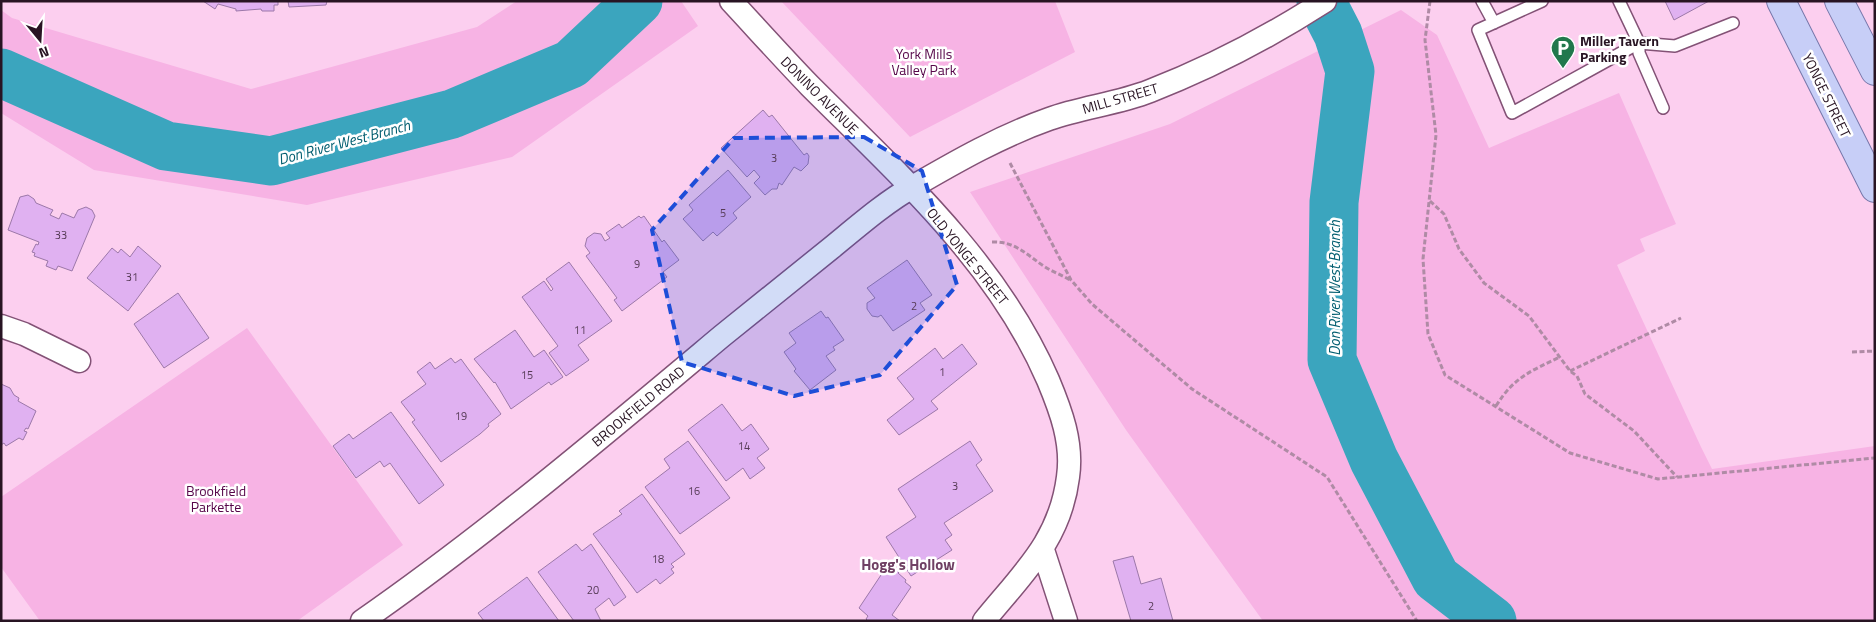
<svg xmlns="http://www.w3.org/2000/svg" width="1876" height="622" viewBox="0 0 1876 622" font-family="'Titillium Web',sans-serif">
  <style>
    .green { fill: #f7b3e4 }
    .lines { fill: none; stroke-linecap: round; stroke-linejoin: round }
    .river { stroke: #3ba5be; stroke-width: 49 }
    .building { fill: #e0b1f1; stroke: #9c78a9 }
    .lane-casing { stroke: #835276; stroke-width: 14 }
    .street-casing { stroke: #835276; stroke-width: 25 }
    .primary-casing { stroke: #77a; stroke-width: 30 }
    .path { stroke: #af8ba5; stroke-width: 3; stroke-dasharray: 5 2.5; stroke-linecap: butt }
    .lane { stroke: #fff; stroke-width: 11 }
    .street { stroke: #fff; stroke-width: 22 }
    .primary { stroke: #c7cef7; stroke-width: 28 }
    .marked { fill: #1d4ed8; fill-opacity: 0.2; stroke: #1d4ed8; stroke-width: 4; stroke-dasharray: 10 6; stroke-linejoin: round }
    .labels { text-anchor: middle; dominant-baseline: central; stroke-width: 5; stroke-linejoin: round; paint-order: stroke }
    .number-label { font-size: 11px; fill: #563b56 }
    .poi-label { font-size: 14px; font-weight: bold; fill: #281423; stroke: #fff; text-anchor: start }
    .park-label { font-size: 14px; fill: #560649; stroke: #fff }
    .street-label { font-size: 14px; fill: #281423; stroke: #fff }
    .water-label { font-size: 15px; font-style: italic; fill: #025e70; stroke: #fff }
    .neighbourhood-label { font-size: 15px; font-weight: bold; fill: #704164; stroke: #fff }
  </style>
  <rect width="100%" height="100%" fill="#fccfef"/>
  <path class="green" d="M517,1H681L698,26L512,157L307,205L94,170L1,113V10L12,18L251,89L477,27Z
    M781,1H1055L1075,52L910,137Z
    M1401,10L1437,35L1489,148L1619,93L1676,224L1640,239L1645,251L1617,265L1701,447L1712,469L1875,446V621H1263L1126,430L970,192L1170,124Z
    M247,328L403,545L297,621H40L1,567V497Z"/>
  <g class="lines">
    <path class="river" d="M1321,1L1338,34L1350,71L1334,202L1332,360L1374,460L1436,578L1492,621
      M1,73L166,146L271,161L452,114L571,64L638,1"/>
  </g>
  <path class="building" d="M203,1H278V5H274V11H262L261,9L236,11V9L218,4L215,9Z
    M288,1H327L326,5L289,7Z
    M1665,1H1709L1674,20Z
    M763,110L769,117L772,115L804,155L807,153L809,156L808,164L801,171L794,167L782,185L779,183L777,189H772L765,195L754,183L760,177L754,170L747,177L721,148Z
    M728,170L751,197L733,213L737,218L717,236L713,232L703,241L683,219L693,210L689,205Z
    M28,195L34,199L36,203L53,210L50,215L59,219L62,213L74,218L78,210L86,207L92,210L95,216L72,271L58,266L56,270L46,266L48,261L34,256L35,253L32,252L36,244L38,245L39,242L8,230L20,197Z
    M639,216L641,218L644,216L662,242L664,240L679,260L663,272L667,277L622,311L614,300L617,298L586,256L590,253L585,246L587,238L594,233L601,234L605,241L610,238L606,233L619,224L622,228Z
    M138,246L161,266L128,311L87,278L112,248L118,253L121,249L130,257Z
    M907,260L932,295L920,303L925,310L893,331L881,315L878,317L872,316L867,309V303L875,298L867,288Z
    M569,262L612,321L578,345L589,360L566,376L549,353L558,346L522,297L544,281L551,291L553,289L546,279Z
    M178,293L209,338L164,368L134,324Z
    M821,311L826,318L828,317L844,340L833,347L835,350L826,356L836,370L810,390L794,371L796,369L784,352L796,343L789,333Z
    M515,330L534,357L544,350L563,377L551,385L549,382L511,409L495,382L494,383L474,359Z
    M962,344L977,364L931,401L938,409L899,435L887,420L914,399L897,378L935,348L943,359Z
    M451,358L455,363L461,359L501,414L488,424L489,426L480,434L441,462L412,422L415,420L401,402L426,384L417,372L430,362L435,369Z
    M1,384L10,388L14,395L19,398L18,401L36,411L28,429L26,428L24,431L27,432L23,440L19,438L6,446L4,443L1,445Z
    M722,404L742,431L751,424L769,449L757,458L765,468L750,479L743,468L726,481L688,430Z
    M391,412L444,485L419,504L390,463L384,467L380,461L356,478L333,446L349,434L353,439Z
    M688,441L730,498L680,534L645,487L670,468L664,459Z
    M970,441L982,460L976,465L993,491L944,523L952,535L945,540L952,550L911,576L886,537L916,517L898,489Z
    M642,494L685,554L671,564L674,567L671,569L674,573L660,584L656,579L637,593L593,534L622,514L619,511Z
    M576,544L582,551L591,544L626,597L614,606L609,598L595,609L601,621H574L538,572Z
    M1133,556L1141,584L1161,578L1173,621H1131L1113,561Z
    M889,563L900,571L898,573L906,580L905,582L911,587L892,615L900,621H868L866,619L868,616L859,608Z
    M527,577L559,621H484L478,613Z"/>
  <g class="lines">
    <defs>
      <path id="lane" d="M1482,1L1494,23
        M1542,1L1478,30L1512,113L1639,43L1675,46L1733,23
        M1619,1L1639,43V53L1663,108"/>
      <path id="street" d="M731,1C757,29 783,58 810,86C899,175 997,262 1048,380C1061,411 1073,443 1068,477C1060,541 1022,574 984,621
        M1,326L24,334L79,361
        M1043,550L1066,621
        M362,621C487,534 605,434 722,336C758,307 794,278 830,249C857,227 884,203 914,186C957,161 1001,136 1049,119C1082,107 1117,104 1150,91C1212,67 1269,37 1325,1"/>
      <path id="primary" d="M1781,1L1875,188
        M1839,1L1875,71"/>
    </defs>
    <use href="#lane" class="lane-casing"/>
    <use href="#street" class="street-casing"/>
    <use href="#primary" class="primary-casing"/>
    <path class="path" d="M1430,1L1425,40L1436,135L1423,259L1428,334L1445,375L1570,453L1658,479L1875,458
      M1010,163L1071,280L1092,304L1192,389L1327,477L1417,621
      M1430,201L1444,214L1459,249L1484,283L1529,316L1570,371L1577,376L1585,394L1634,431L1677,477
      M992,242C1015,241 1027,255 1045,267C1053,272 1062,275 1070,280
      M1852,352L1875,351
      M1570,371L1681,318
      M1496,406C1514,377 1531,371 1560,357"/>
    <use href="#lane" class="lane"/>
    <use href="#street" class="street"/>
    <use href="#primary" class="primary"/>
  </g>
  <path class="marked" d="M864,137L922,171L957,285L880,375L794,396L682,362L652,230L734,138Z"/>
  <defs>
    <symbol id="parking-pin" viewBox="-11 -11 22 30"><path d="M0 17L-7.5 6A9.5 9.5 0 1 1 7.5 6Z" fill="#21784c" stroke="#fff"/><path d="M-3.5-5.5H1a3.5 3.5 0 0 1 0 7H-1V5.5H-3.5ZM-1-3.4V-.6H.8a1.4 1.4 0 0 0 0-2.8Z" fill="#fff"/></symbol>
  </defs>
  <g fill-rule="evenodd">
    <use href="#parking-pin" x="1549" y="34" width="28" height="38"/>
  </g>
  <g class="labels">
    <g class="number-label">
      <text x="774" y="158">3</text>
      <text x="723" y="213">5</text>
      <text x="61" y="235">33</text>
      <text x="637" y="264">9</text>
      <text x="132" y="277">31</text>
      <text x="914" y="306">2</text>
      <text x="580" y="330">11</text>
      <text x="942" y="372">1</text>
      <text x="527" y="375">15</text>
      <text x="461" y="416">19</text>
      <text x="744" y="446">14</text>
      <text x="955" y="486">3</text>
      <text x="694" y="491">16</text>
      <text x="658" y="559">18</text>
      <text x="593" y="590">20</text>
      <text x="1151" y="606">2</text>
    </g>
    <g class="poi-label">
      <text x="1580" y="40">Miller Tavern<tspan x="1580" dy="16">Parking</tspan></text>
    </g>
    <g class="park-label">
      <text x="924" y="53">York Mills<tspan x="924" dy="16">Valley Park</tspan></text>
      <text x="216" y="490">Brookfield<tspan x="216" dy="16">Parkette</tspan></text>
    </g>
    <g class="street-label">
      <text transform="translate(820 95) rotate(45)">DONINO AVENUE</text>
      <text transform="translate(1827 95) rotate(64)">YONGE STREET</text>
      <text transform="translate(1120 98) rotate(-16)">MILL STREET</text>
      <text transform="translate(968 256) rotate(51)">OLD YONGE STREET</text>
      <text transform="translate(638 406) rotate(-40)">BROOKFIELD ROAD</text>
    </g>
    <g class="water-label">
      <text transform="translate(344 142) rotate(-15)">Don River West Branch</text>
      <text transform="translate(1334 288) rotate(-90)">Don River West Branch</text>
    </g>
    <g class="neighbourhood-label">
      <text x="908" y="564">Hogg's Hollow</text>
    </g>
  </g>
  <rect width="1876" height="622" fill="none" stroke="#281423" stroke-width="5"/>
  <g transform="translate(40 40) rotate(162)" stroke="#ffffff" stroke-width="4" paint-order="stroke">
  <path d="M0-4L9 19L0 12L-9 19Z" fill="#281423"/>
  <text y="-8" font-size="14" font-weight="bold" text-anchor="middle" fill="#281423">N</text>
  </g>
</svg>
